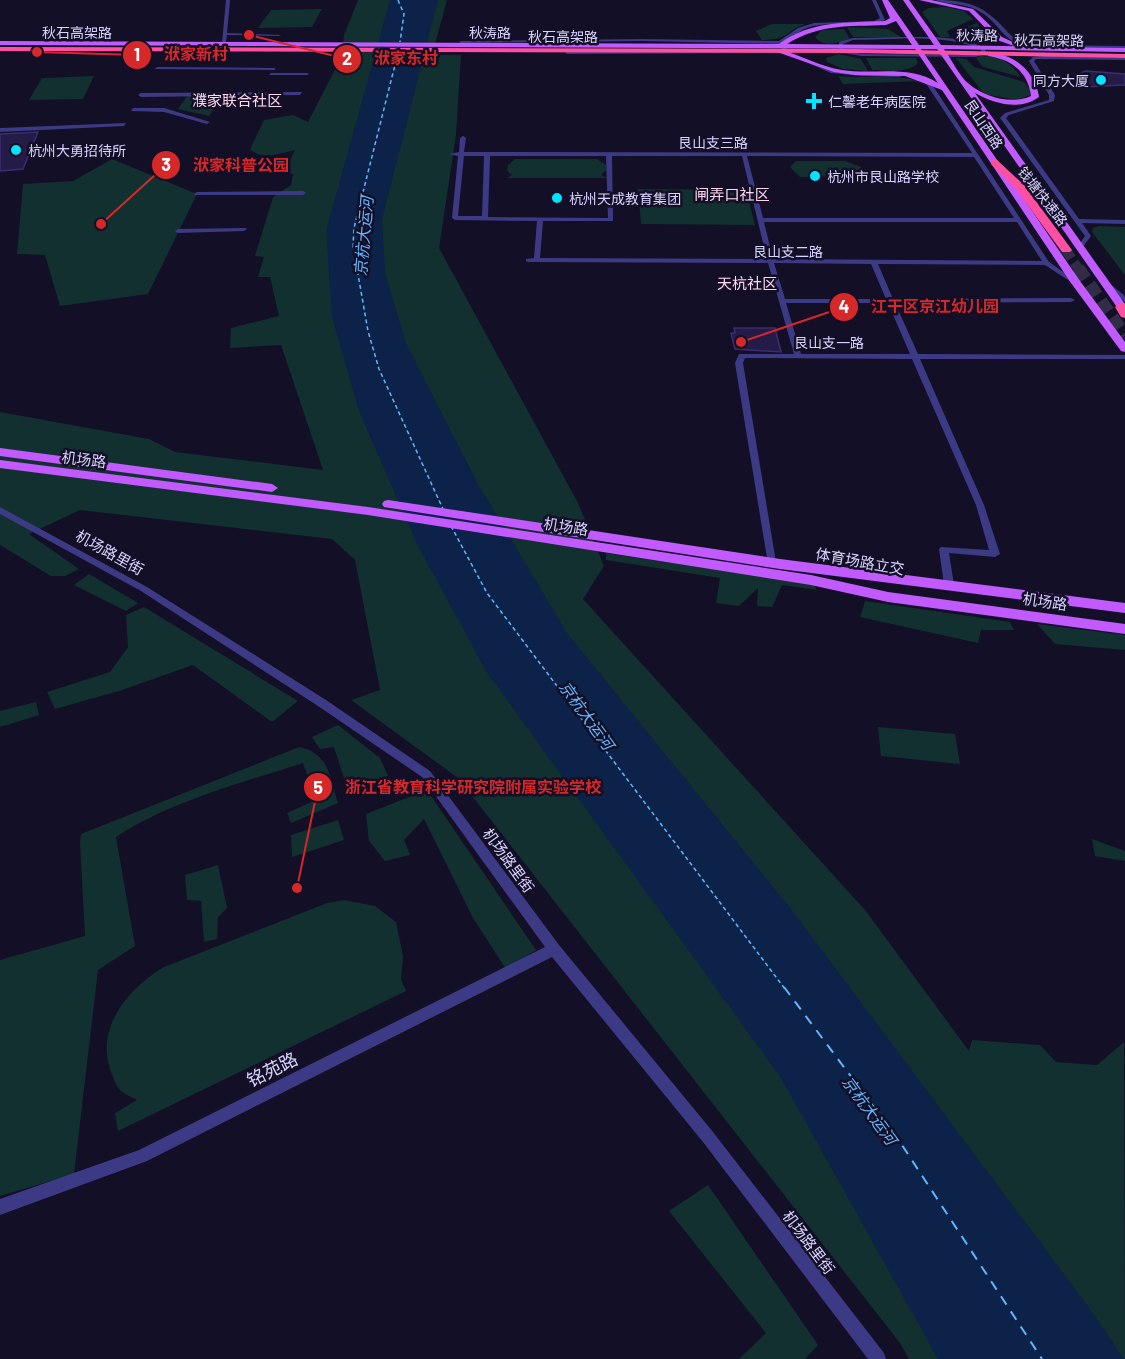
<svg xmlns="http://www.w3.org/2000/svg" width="1125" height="1359" viewBox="0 0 1125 1359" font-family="Barlow,'Noto Sans SC',sans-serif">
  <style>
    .green { fill: #12302f }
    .water { fill: #0c2248 }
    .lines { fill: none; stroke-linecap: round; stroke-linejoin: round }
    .ferry-far1 { stroke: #62b6ff; stroke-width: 1.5; stroke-dasharray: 4 3; stroke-linecap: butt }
    .ferry { stroke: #62b6ff; stroke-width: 2; stroke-dasharray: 10 8; stroke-linecap: butt }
    .building { fill: #241b47; stroke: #3b2d73; stroke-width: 1.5 }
    .highway-tunnel-far1 { stroke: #312d47; stroke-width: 10; stroke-dasharray: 10 5; stroke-linecap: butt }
    .highway-tunnel { stroke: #312d47; stroke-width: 13; stroke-dasharray: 13 7; stroke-linecap: butt }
    .street { fill: #3d3a85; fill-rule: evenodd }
    .primary { fill: #c25bff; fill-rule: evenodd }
    .highway { fill: #ff4fa3; fill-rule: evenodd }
    .poi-dot { fill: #00e5ff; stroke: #130f26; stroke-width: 2 }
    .labels { text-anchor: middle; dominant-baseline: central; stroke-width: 5; stroke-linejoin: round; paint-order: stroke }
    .far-street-label { font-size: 14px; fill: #d9d4ff; stroke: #130f26 }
    .far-poi-label { font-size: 14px; fill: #d9d4ff; stroke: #130f26; text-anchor: start }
    .far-quarter-label { font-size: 15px; fill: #ffd6f0; stroke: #130f26 }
    .street-label { font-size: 15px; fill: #d9d4ff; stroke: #130f26 }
    .water-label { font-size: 16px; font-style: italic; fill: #62b6ff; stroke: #130f26 }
    .near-street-label { font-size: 18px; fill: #d9d4ff; stroke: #130f26 }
    .leader { fill: none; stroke: #d62828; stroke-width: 2 }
    .callout-dot { fill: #d62828; stroke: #130f26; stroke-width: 2 }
    .mark-label { font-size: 18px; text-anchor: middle; font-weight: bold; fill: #fff }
    .callout-label { font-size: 16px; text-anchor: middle; font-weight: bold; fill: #d62828; stroke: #130f26; stroke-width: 5; stroke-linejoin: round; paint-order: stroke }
  </style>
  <rect width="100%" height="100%" fill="#130f26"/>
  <path class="green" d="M358,0H447L432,55H461L456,135L439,248L578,503L604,566L583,599L865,910L969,1051L972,1040L1040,1045L1056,1062L1097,1065L1124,1042L1125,1359H909L900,1343L458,778L351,700L380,690L355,560L332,539L80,510L29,534L79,569L65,576H51L0,545V412L149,439L175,452L323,470L281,345L230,348L231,328L279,316L270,277H258L264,257L255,256L273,197L291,185L293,174L284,172L295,150C282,153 261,161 250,149L264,120L293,115L308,122L342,56L344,35Z
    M946,7L964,11L973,19L947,31L950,37H940L922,12L929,8Z
    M322,9L312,27L258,28L271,10Z
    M977,23L990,39L989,41L983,43L957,35L958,31Z
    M772,24H806C784,31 790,40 762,40L756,31Z
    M847,27L888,29L901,37H853Z
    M844,29L850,39C837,42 826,49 815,37L822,30Z
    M839,54L861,59L868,71L843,69L827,62L826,58Z
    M980,56C1001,56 1009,61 1021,77L983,67L976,58Z
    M866,58H916L918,63C907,74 886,70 872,70Z
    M956,58L966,59L974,67L1024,82L1029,88L1031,95L1017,100L984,94Z
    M94,76L83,99L29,100L42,78Z
    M838,76C866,79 894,74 922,81L843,84Z
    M187,96H224L209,116L178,109Z
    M112,159L197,194L148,294L60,306L45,255L17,254L23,184L73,181Z
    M515,159H597L606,165V170L601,175L607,178H507L512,175L507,171L508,165Z
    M796,161H845L861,167V176L800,177L790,167Z
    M638,189L746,190L755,225L641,224Z
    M1099,226L1125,227V275L1092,232L1093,228Z
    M606,553L813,584L817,590L782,585L772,607L757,606L758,588L739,606L716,603L720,578L606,560Z
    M89,574L138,603L126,611L74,585Z
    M865,601L1010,622L1014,630H981L978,643L860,617Z
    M144,607L298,701L272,722L193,665L119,691L55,709L47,692L110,672L128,647L126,615Z
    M1037,624L1125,635V650L1055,644Z
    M36,702L39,715L0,727V711Z
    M338,725L380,758L388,776L349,794L334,747L320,749L312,737Z
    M878,727L955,734L960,764L881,756Z
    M299,747C329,753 330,777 338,803L291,823L287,813L316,800L303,763C241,783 171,801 116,837L135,946L98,970L74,1174L0,1196V960L85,936L80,842L81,834Z
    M427,790L536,950L506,969L473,918L424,819L404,840L410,855L385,861L369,841L366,814Z
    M338,820L344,840L292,857L291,835Z
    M1092,839L1125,851V861L1095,856Z
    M218,865L227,908L218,917L217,939L204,942L201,901L187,900L185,875Z
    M344,900L375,906L396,922L403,956L401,980L406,991L118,1131L115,1113L137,1100C132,1097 124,1094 120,1090C115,1085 113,1076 110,1069C96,1026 129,988 164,967L327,903Z
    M708,1185L818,1345L805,1359H739L766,1333L669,1211Z"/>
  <path class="water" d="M390,0H438L382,220L385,273L406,343L478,484L567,633L791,909L1088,1306L1124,1359H938L781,1078L486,671L417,544L359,411L332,317L326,231Z"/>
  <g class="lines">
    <path class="ferry-far1" d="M398,0L404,14L400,42
      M398,53L354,228L353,246L368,331L379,369L443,509
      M451,526L487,593L785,989"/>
    <path class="ferry" d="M784,987L900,1142L1042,1359"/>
  </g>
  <path class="building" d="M1086,71L1125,74V85L1082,87L1075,75Z
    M38,132L23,169L0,171V134Z
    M734,328H775L781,352L735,349L731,333H735Z"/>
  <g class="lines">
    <path class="highway-tunnel-far1" d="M1066,250L1079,270"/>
    <path class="highway-tunnel" d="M1078,268L1125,336"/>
    <path class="street" d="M226,0H230L227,33L281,35L279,36L227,35L226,42L222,43Z
      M872,0H876L885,20C862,28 837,21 814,26C803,28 794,35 785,42H789V44H785L788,51H793L792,53L832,71L899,75L901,77L861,76L831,73L785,53L567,54L565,53L567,52L783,51L780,44L642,41L461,43L459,42L461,41L642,39L779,41L798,28L814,23L874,21L880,18Z
      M935,0C954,0 975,2 990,15C1012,32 1005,39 1038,45L1125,46V48L1041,47L1039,50H1028V48H1037V47C998,44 1004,24 977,10C964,3 948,5 935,0Z
      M901,37C928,37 960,35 985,48L986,54L975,57L862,56L843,53L839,48V42L853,38ZM853,40C889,40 950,33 981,50V53L975,55L862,54L847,51L843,48V44Z
      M1043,52L1049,56L1125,58V60L1036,59L1034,61L1055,95L1054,101L1009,115L1006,118L1079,219L1125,220V224L1082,223L1091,236L1082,248L1080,249L1077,247L1085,236L1000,118L1005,113L1049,100V95L1029,61L1033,57L1044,56L1041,53Z
      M157,67L274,68L276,69L274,70L155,69Z
      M271,73H307L309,74L307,75H269Z
      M920,77L931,83L1049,262L1079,283L1074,284L1045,265L878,264L893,299L1071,298L1075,300L1071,302L895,303L918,354L1125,355V359H920L984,505L1000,554L995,557L949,553L954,585L949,588L944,585L939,549L941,547L989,550L976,505L912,359L745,358L743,363L776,562L774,564H768L735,363L739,354H794L768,263L528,262L526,261V259L534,258L537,221L455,220L452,218L458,156L449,154L459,152L460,138L463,136L466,138L464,152L972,153L927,85L918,78ZM464,156H484L482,216H458ZM490,156H606L608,218L488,217ZM612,156H742L767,259L540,258L543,221H613ZM747,156L974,157L1014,218H763ZM764,222H1017L1042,261L773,259ZM774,263L871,264L886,299H785ZM786,303H888L910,354H801Z
      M302,92L300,95L141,97L138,95L141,93Z
      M133,108H164L210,122L207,124L164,112L131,111Z
      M126,123L124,126L0,132V128Z
      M197,192L303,191L306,193L303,195H195L194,194Z
      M246,228L247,229L244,231L178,233L175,231L178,229Z
      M1108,282L1125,296V302L1106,285L1105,284Z
      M0,507L147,587L326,700L430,771L559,945L713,1132L884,1353L886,1359H868L703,1142L552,957L147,1161L0,1215V1199L139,1150L545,947L422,777L318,706L141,591L0,514Z"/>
    <path class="primary" d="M882,0H888L919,45H934L903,0H909L941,45L1125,48V52L944,49C952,60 959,76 969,84C984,97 1012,105 1031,96C1028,71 1010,59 988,56V54C1012,51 1036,72 1039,97C1020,111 995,104 975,93L1125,304V314L1121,313L937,49H921L1080,281L1125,342V352L1121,351L1071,283L942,90L905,76L855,75L834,72L777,52L780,50C801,55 821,67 842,70C874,75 908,64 938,83L915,49L0,45V41L779,44C811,20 847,23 885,21L890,18ZM896,21L912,45L787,44C822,23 848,27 886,25Z
      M919,0H931L973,9L1002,37L1017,44L1014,46L997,40L969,11Z
      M0,448L272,484L278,488L272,492L0,456Z
      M0,460L368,507L811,575L888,592L1125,624V634L888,602L811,585L368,515L0,468Z
      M388,500L780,559L1125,603V613L780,569L384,507L382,504L384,501Z"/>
    <path class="highway" d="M0,47L856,49L1125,54V58L856,53L0,51Z
      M991,160H997L1024,185L1072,250L1070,252H1062L1016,189L991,164Z
      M1121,303L1125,304V318L1121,317L1115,307Z"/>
  </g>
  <g class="poi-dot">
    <circle cx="1101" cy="80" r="6"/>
    <path d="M811 92h6v6h6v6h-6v6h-6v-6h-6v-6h6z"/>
    <circle cx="16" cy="150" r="6"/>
    <circle cx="815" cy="176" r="6"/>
    <circle cx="557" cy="198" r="6"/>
  </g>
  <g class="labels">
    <g class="far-street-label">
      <text x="77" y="32">秋石高架路</text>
      <text x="490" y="32">秋涛路</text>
      <text transform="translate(977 35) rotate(1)">秋涛路</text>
      <text x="563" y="36">秋石高架路</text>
      <text transform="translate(1049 40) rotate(1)">秋石高架路</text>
      <text transform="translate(984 124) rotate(56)">艮山西路</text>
      <text x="713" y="142">艮山支三路</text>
      <text transform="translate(1043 196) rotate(52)">钱塘快速路</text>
      <text x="788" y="251">艮山支二路</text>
      <text x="829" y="342">艮山支一路</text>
    </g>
    <g class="far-poi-label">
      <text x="1089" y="80" text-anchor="end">同方大厦</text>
      <text x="828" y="101">仁馨老年病医院</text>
      <text x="28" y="150">杭州大勇招待所</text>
      <text x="827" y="176">杭州市艮山路学校</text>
      <text x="569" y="198">杭州天成教育集团</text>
    </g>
    <g class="far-quarter-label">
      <text x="237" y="100">濮家联合社区</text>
      <text x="732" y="194">闸弄口社区</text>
      <text x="747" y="283">天杭社区</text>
    </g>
    <g class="street-label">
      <text transform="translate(84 459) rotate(7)">机场路</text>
      <text transform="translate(566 526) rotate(9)">机场路</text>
      <text transform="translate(110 552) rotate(29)">机场路里街</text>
      <text transform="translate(860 561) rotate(10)">体育场路立交</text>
      <text transform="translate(1045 601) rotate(8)">机场路</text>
      <text transform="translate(509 860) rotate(54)">机场路里街</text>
      <text transform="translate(809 1242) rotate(53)">机场路里街</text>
    </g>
    <g class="water-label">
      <text transform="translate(363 236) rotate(-85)">京杭大运河</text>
      <text transform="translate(587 715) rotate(54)">京杭大运河</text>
      <text transform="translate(870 1110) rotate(54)">京杭大运河</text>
    </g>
    <g class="near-street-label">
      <text transform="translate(272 1069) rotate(-27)">铭苑路</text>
    </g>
  </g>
  <path class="leader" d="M37 52L137 55M249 35L347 59M101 224L166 165M741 342L844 307M297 888L318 787"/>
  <g class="callout-dot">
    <circle cx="37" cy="52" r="6"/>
    <circle cx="249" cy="35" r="6"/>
    <circle cx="101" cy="224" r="6"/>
    <circle cx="741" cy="342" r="6"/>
    <circle cx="297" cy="888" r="6"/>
    <circle cx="137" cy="55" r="15"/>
    <circle cx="347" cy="59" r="15"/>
    <circle cx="166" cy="165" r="15"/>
    <circle cx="844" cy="307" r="15"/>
    <circle cx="318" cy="787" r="15"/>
  </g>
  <g class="mark-label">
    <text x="137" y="61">1</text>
    <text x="347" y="65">2</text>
    <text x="166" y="171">3</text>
    <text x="844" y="313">4</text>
    <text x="318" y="794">5</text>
  </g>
  <g class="callout-label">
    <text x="196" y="60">洑家新村</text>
    <text x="406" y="64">洑家东村</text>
    <text x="241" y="171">洑家科普公园</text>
    <text x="935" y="312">江干区京江幼儿园</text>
    <text x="473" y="793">浙江省教育科学研究院附属实验学校</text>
  </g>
</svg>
